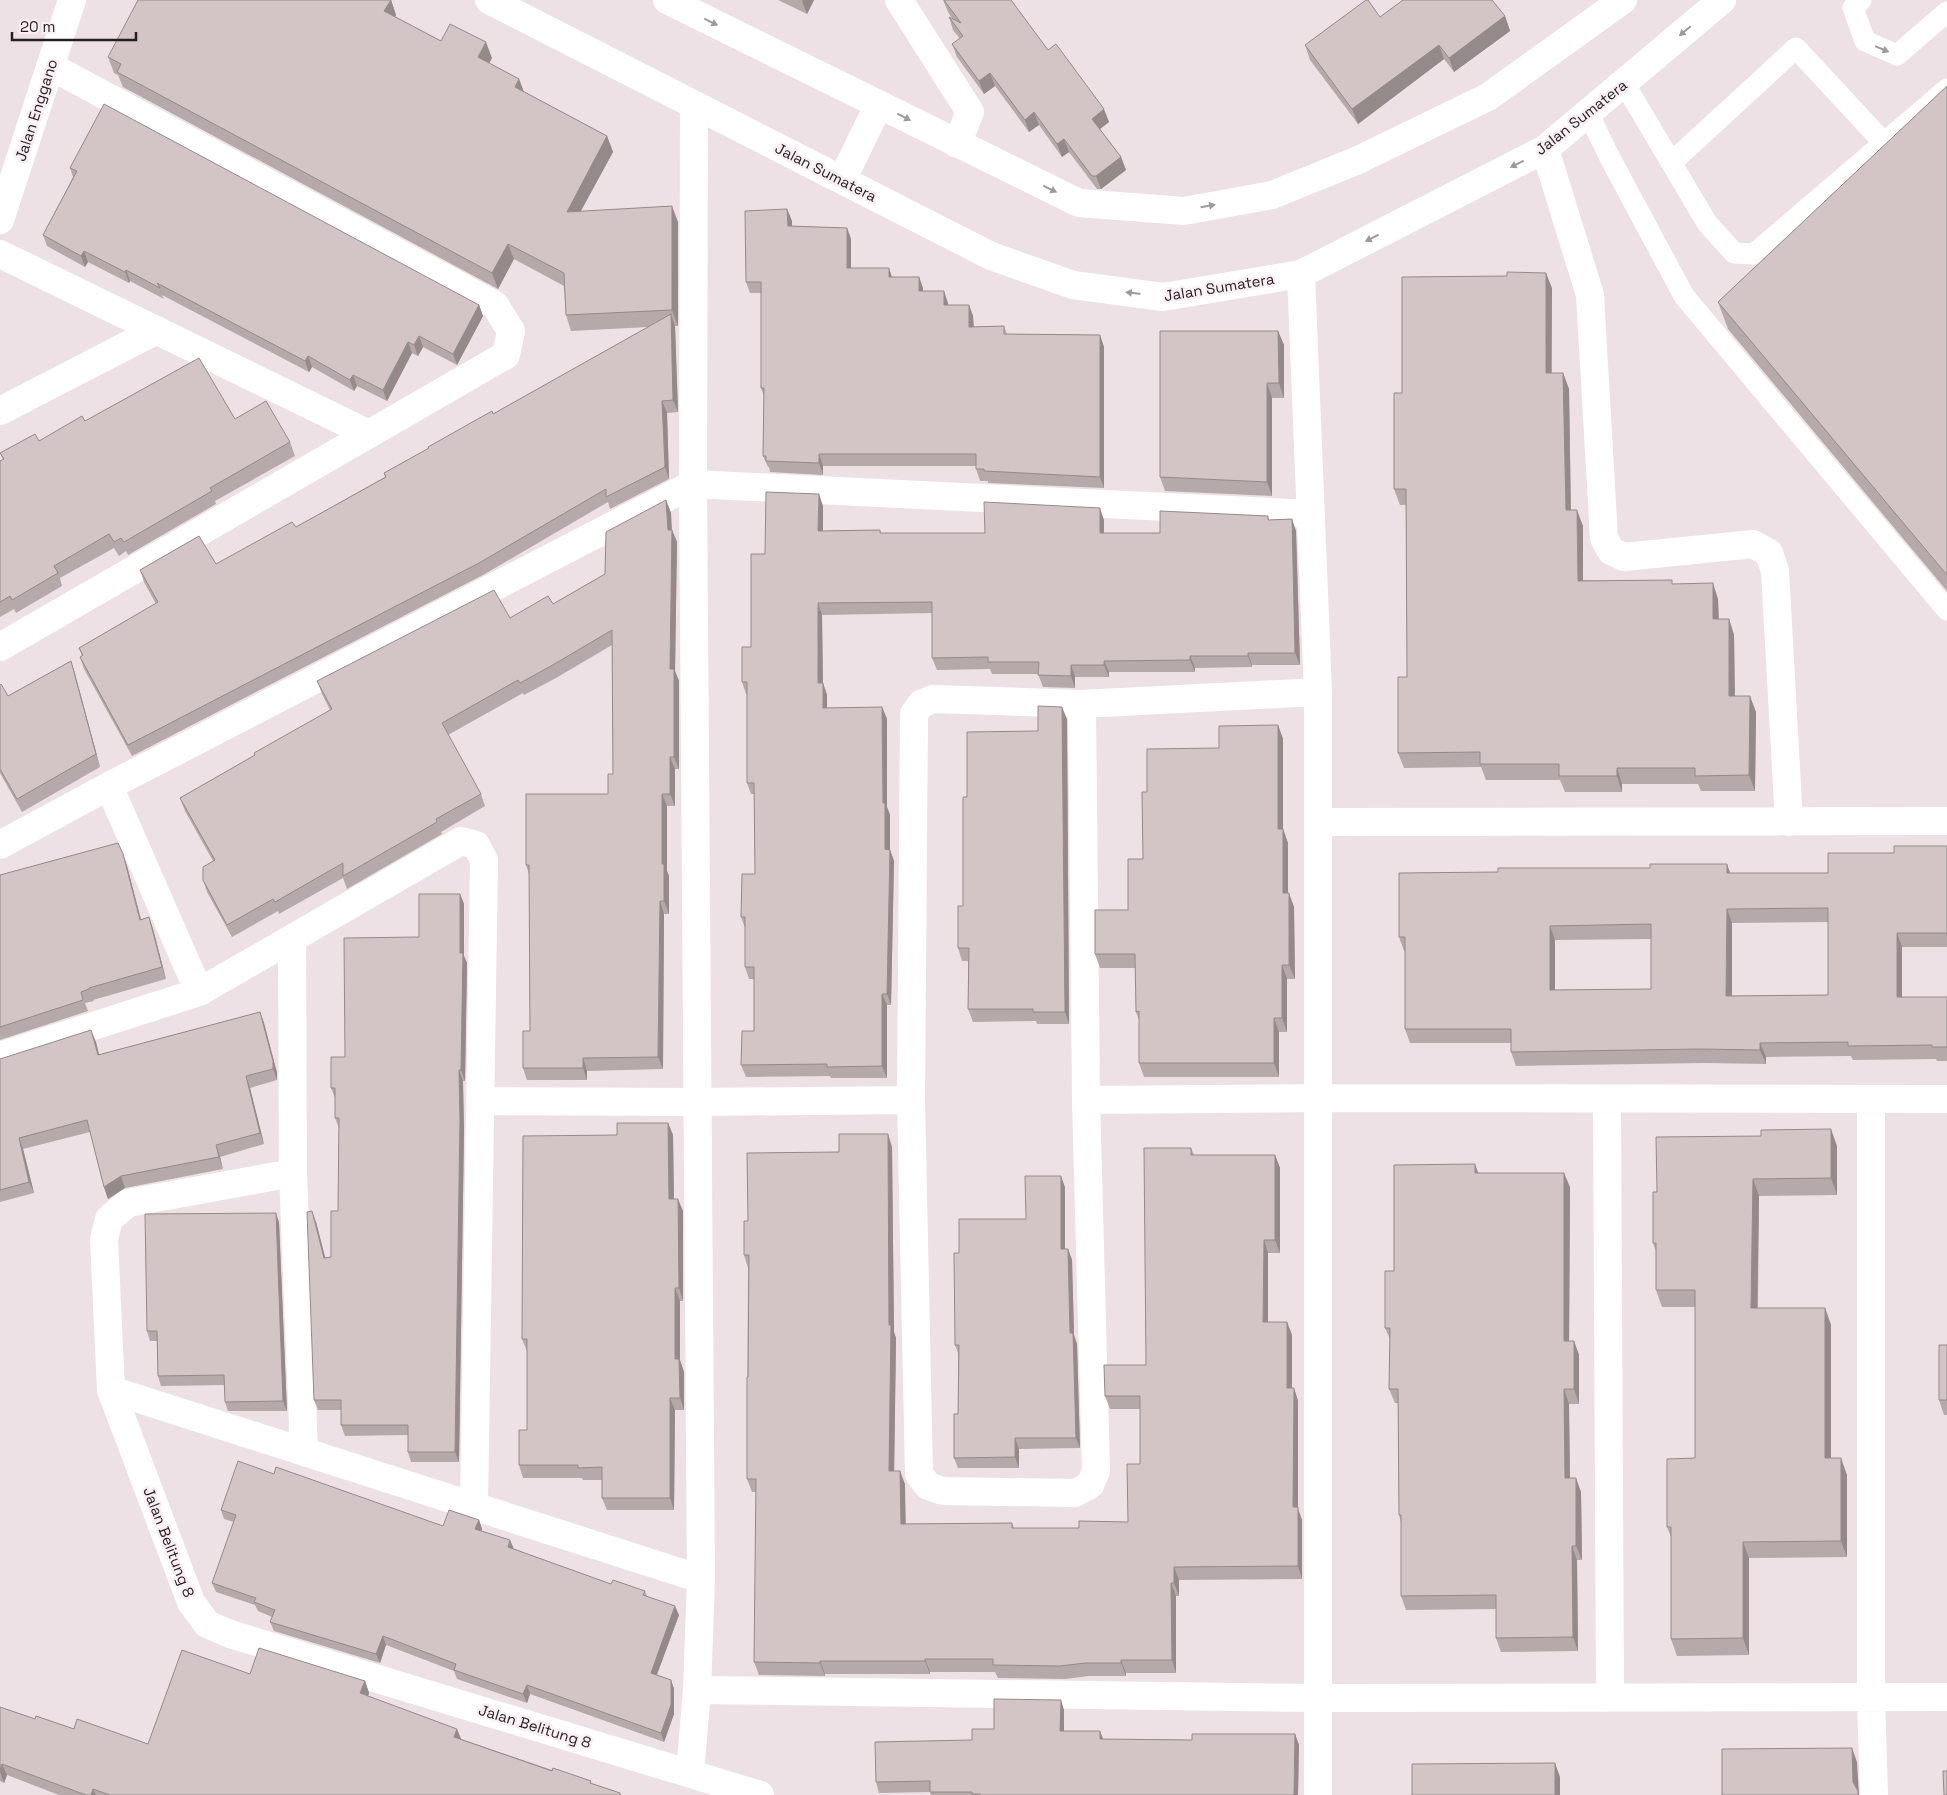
<svg xmlns="http://www.w3.org/2000/svg" width="1947" height="1795" viewBox="0 0 1947 1795" font-family="'Space Grotesk',sans-serif">
  <style>
    .lines { fill: none; stroke-linecap: round; stroke-linejoin: round }
    .service { stroke: #fff; stroke-width: 21 }
    .minor { stroke: #fff; stroke-width: 28 }
    .secondary { stroke: #fff; stroke-width: 28 }
    .wall { fill: #b5a9a9; fill-rule: evenodd }
    .shaded-wall { fill: #948a8a }
    .building { fill: #d3c5c5; stroke: #948a8a; fill-rule: evenodd }
    .oneway { fill: #9c9a9b }
    .labels { text-anchor: middle; dominant-baseline: central; stroke-width: 5; stroke-linejoin: round; paint-order: stroke }
    .street-label { font-size: 15px; fill: #241f21; stroke: #fbeef4 }
  </style>
  <rect width="100%" height="100%" fill="#eee1e6"/>
  <g class="lines">
    <path class="service" d="M1861,0L1853,8L1865,41L1897,55L1947,12
      M1624,83L1707,223L1734,253L1754,254L1947,89
      M1588,113L1610,158L1684,296L1947,610
      M1671,163L1796,48L1884,143"/>
    <path class="minor" d="M899,0L970,112L957,144
      M1545,149L1590,295L1604,538L1611,551L1624,557L1753,544L1769,553L1775,571L1789,822
      M0,220L72,0
      M0,254L369,434
      M1301,274L1318,692V1795
      M0,411L157,330
      M0,647L506,355L511,331L495,305L50,66
      M1082,704L1086,1100L1096,1471L1090,1485L1075,1493L943,1491L928,1486L919,1474L911,1100L914,714L921,704L933,699L1082,704L1318,692
      M109,786L199,992
      M1318,822L1947,821
      M0,845L109,786L693,484L1311,514
      M292,939L293,1173L304,1452
      M0,1056L199,992L461,841L476,845L484,860L474,1506
      M1607,1099L1610,1697
      M1871,1099V1697L1874,1795
      M1086,1100L1318,1098L1947,1099
      M480,1101L697,1102L911,1100
      M293,1173L128,1203L109,1219L104,1239L111,1390L191,1602L207,1624L230,1634L760,1795
      M111,1390L701,1579
      M697,1690L1318,1698L1947,1697
      M690,1773L697,1690L701,1579L693,484L694,105"/>
    <path class="secondary" d="M489,0L991,256L1073,285L1163,297L1301,274L1545,149L1722,0
      M667,0L1079,203L1184,211L1272,195L1356,161L1488,97L1623,0
      M842,180L879,104"/>
  </g>
  <path class="wall" d="M391,0L396,15L395,17L441,41L492,58L489,63L519,79L524,92L607,136L613,152L581,211L678,222V326H675L678,412L667,413L669,479L610,509L608,502L483,575L132,756L84,669L80,657L82,656L79,648L156,604L144,582L140,570L216,564L296,527L385,477L384,473L493,414L648,327L571,331L566,315L564,286L514,259L498,289L123,87L118,75L114,73L108,57Z
    M778,0H814L807,14Z
    M943,0L1015,3L1014,4L1048,50L1109,122L1100,129L1121,157L1126,170L1101,189H1097L1069,152L1062,157L1039,125L1029,132L995,86L984,94L957,57L952,44L960,39L953,30L949,17L953,20L948,12Z
    M1505,16L1510,31L1454,72L1444,59L1358,124L1310,60L1305,45L1380,17Z
    M1947,86V591L1728,329L1718,302Z
    M70,168L479,305L483,316L457,365L423,347L418,356L412,353L387,401L357,386L354,391L312,367L309,372L162,295L164,299L130,281L129,283L88,262L85,267L47,246L43,235L73,177Z
    M787,209L792,221V226L847,228L851,239V268L893,277H919L923,288V291L948,303V305H969L973,316L974,327L1004,326L1007,334L1100,335L1104,347V488L988,483V481H980L976,469V466H823V475L770,472L769,467H768L763,456L764,396L761,388V293H750L746,282Z
    M1552,288V373H1563L1569,389L1571,510L1583,526V580L1673,584L1718,599L1719,619H1729L1734,635L1735,696L1756,712L1755,791H1701L1698,784H1622V792H1565L1560,780H1486L1481,767L1404,768L1398,753L1407,677L1406,505H1400L1394,489L1402,393Z
    M1278,331L1284,345V398H1272V496L1165,491L1160,477Z
    M235,419L290,442L295,456L215,501L216,504L128,555L126,551L119,556L114,548L60,578L62,586L16,613L14,609L0,617V461L3,460L0,453L39,441L85,421Z
    M666,500L671,513L672,530L677,542L675,671L679,681V769H675V806H667V871L669,876V914H664L663,1069L587,1071V1080H527L523,1068L530,1031L529,874L526,865L608,794L613,774L612,645L556,678L524,695L523,693L448,735L481,794L485,806L441,832L442,834L347,889L343,878L279,914L278,911L232,937L207,892L203,880L213,861L185,811L180,798L254,756L330,710L322,694L317,681L553,604L605,574Z
    M823,506V531L880,530L881,533H985L1104,520V533H1160L1268,516L1269,520L1292,519L1296,531L1300,665H1252V667L1195,668V672H1109V677H1075V688L1043,687L1038,674H992L990,669L937,670L932,658V613L822,615L823,683L827,695V708L882,707L887,719V807L890,815V850L894,861L891,1005H887V1078H831L830,1076L746,1077L741,1065L754,1031V979H749L745,967V928L741,917L755,874L754,794H751L747,783V694H746L742,682L751,647L765,554Z
    M71,661L75,674L100,767L22,812L0,773V685L8,696Z
    M1067,719L1069,1024H1037L1036,1021L973,1022L968,1009V961H962L958,948L963,906L967,797L1038,731Z
    M1278,725L1283,739V829L1288,843V893L1294,907L1295,979H1287V1032H1279V1077H1144L1139,1063V1020L1136,1012V968H1100L1095,954L1128,910L1143,859L1147,792L1219,748Z
    M1947,846V947H1902V997H1947V1061H1937L1936,1059L1853,1060L1851,1056L1766,1057V1064L1705,1063L1516,1066L1511,1052V1043H1410L1405,1029V951H1404L1399,937L1731,873H1828L1894,853ZM1828,922V995L1732,996V923ZM1651,939V989L1555,990V940Z
    M127,866L141,920L149,917L153,929L166,979L93,1000L94,1001L85,1003L88,1011L0,1040V875Z
    M460,894L464,904V956L467,963L465,1081H463L464,1131L459,1462H411L408,1452V1435L345,1436L341,1425V1410H318L314,1400L316,1222L325,1258L331,1257L338,1211L339,1128L335,1118V1098L331,1088L345,1057L419,937Z
    M260,1012L264,1023L277,1073V1080L250,1088L264,1144L220,1157L223,1169L125,1188L108,1199L104,1187L90,1132L23,1149L34,1193L0,1202V1059L96,1042L99,1055Z
    M668,1123L673,1135L674,1199L683,1211V1301H680V1360L684,1372V1410H675L674,1510H607L602,1498V1480H583L582,1478H523L519,1465L527,1430V1351L522,1339L617,1135Z
    M1837,1146V1195L1759,1196L1758,1308H1825L1831,1325V1458L1847,1475V1557L1749,1558V1655L1677,1656L1671,1639V1537L1667,1527L1695,1458V1307H1662L1656,1290V1251L1653,1243L1657,1192Z
    M892,1147L894,1332L896,1338L894,1471L905,1484V1524L1012,1523L1014,1528H1079L1128,1522L1140,1464V1409H1110L1105,1396L1146,1365L1191,1148L1194,1155H1275L1280,1168V1253H1268V1322H1287L1292,1335V1388H1294L1298,1401V1509L1302,1520V1579L1179,1580V1596H1176V1673H1126V1676H1089L1065,1679L998,1678L995,1672H930V1674H825V1676L759,1675L754,1662L756,1492H752L747,1479L748,1268L744,1255L748,1221L839,1152Z
    M1478,1173L1570,1187L1569,1341H1574L1579,1355V1404H1569L1570,1478L1581,1492L1582,1560H1577L1578,1651L1501,1652L1496,1638V1609L1406,1610L1401,1596V1522L1399,1515L1398,1403H1395L1389,1389L1390,1339L1385,1328L1394,1271Z
    M1065,1187V1249H1068L1072,1260L1074,1335L1077,1344L1080,1448L1019,1449V1468H958L954,1458L958,1414V1353L955,1345L1026,1219Z
    M279,1222L287,1411H228L225,1402V1385L161,1386L158,1376L157,1341H150L147,1331Z
    M1947,1345V1415H1944L1939,1400Z
    M274,1474L443,1526L479,1520L482,1529L481,1531L514,1549L611,1584L645,1591L647,1596L679,1615L657,1675L671,1680L674,1689V1714L664,1742L530,1694L527,1703L457,1679L454,1671L386,1645L380,1663L274,1631L270,1622L272,1617L258,1611L255,1605L216,1592L212,1583L234,1522L224,1519L221,1510Z
    M250,1674L365,1681L369,1693L368,1696L461,1739L620,1793L621,1795H59L7,1775L4,1783L0,1781V1707L35,1719L74,1729L148,1744Z
    M1064,1710V1731L1103,1739L1192,1740L1295,1734L1299,1745L1298,1795H931L930,1792L879,1793L876,1782L972,1740L994,1729Z"/>
  <path class="shaded-wall" d="M391,0L396,15L390,27L384,11Z
    M803,0H814L807,14L802,1Z
    M1505,16L1510,31L1454,72L1449,58Z
    M486,42L492,58L484,73L478,57Z
    M1439,45L1444,59L1358,124L1352,109Z
    M990,73L995,86L984,94L979,81Z
    M519,79L525,95L515,87Z
    M1104,109L1109,122L1096,132L1092,119Z
    M1034,112L1039,125L1029,132L1025,120Z
    M607,136L613,152L572,227L567,212Z
    M1064,139L1069,152L1062,157L1057,144Z
    M1121,157L1126,170L1101,189L1096,176Z
    M672,206L678,222V326L672,310Z
    M787,209L792,221V238L788,226Z
    M847,228L851,239V280L847,268Z
    M508,244L514,259L498,289L492,273Z
    M84,251L88,262L85,267L81,256Z
    M889,268L893,280L889,277Z
    M126,270L130,281L129,283L125,272Z
    M1546,273L1552,288L1551,389L1546,373Z
    M919,277L923,288V303L919,291Z
    M944,291L948,303V316L944,305Z
    M479,305L483,316L457,365L453,354Z
    M969,305L973,316L974,338L969,327Z
    M671,314L675,326L678,412L673,400Z
    M1278,331L1284,345V398L1279,383Z
    M1100,335L1104,347V488L1100,477Z
    M419,336L423,347L418,356L414,345Z
    M408,342L412,353L387,401L383,390Z
    M308,356L312,367L309,372L305,361Z
    M1563,373L1569,389L1571,526L1566,510Z
    M353,375L357,386L354,391L350,380Z
    M1267,383L1272,398V496L1267,482Z
    M662,401L667,413L669,479L665,467Z
    M819,454L823,466V475L819,463Z
    M819,494L823,506V543L818,531Z
    M666,500L671,513L672,542V530L677,542L675,671L679,681V769L674,757L670,669Z
    M1100,508L1104,520V544L1100,533Z
    M1577,510L1583,526V596L1578,581Z
    M1292,519L1296,531L1300,665L1295,653Z
    M1713,583L1718,599L1719,635L1713,619Z
    M818,603L822,615L823,695L818,683Z
    M1729,619L1734,635L1735,712L1729,696Z
    M1248,653L1252,665V667L1248,656Z
    M1190,656L1195,668V672L1190,660Z
    M71,661L75,674L100,767L96,754Z
    M1104,661L1109,672V677L1104,665Z
    M1071,665L1075,677V688L1071,676Z
    M823,683L827,695V720L823,708Z
    M1750,696L1756,712L1755,791L1749,775Z
    M882,707L887,719V807L890,815V854V850L894,861L891,1005L887,994L885,849L883,803Z
    M1062,707L1067,719L1069,1024L1065,1012Z
    M1278,725L1283,739V843L1278,829Z
    M670,757L675,769V806L670,794Z
    M1617,768L1622,784V792L1617,776Z
    M662,794L667,806V871L669,876V914L664,901L662,864Z
    M1283,829L1288,843V907L1283,893Z
    M123,854L127,866L144,931L140,920Z
    M1727,864L1732,878L1727,873Z
    M1289,893L1294,907L1295,979L1289,965Z
    M460,894L464,904V956L467,963L465,1081L461,1070Z
    M660,901L664,914L663,1069L658,1057Z
    M1727,909L1732,923V1010L1726,996Z
    M149,917L153,929L166,979L162,967Z
    M1550,926L1555,940V1004L1550,990Z
    M1897,933L1902,947V1011L1897,997Z
    M1282,965L1287,979V1032L1282,1018Z
    M882,994L887,1005V1078L882,1066Z
    M260,1012L264,1023L277,1073V1080L273,1069Z
    M1274,1018L1279,1032V1077L1274,1063Z
    M91,1030L96,1042L102,1067L98,1055Z
    M1760,1043L1766,1057V1064L1760,1050Z
    M583,1058L587,1071V1080L583,1068Z
    M459,1070L463,1081L464,1131L459,1462L455,1452Z
    M246,1076L250,1088L264,1144L260,1133Z
    M668,1123L673,1135L674,1212L669,1199Z
    M1831,1129L1837,1146V1195L1831,1178Z
    M888,1134L892,1147L894,1332L896,1338L894,1484L889,1471Z
    M19,1138L23,1149L34,1193L29,1182Z
    M216,1145L220,1157L223,1169L219,1157Z
    M1275,1155L1280,1168V1253L1275,1240Z
    M1475,1164L1480,1178L1475,1173Z
    M1564,1173L1570,1187L1569,1355L1564,1341Z
    M121,1176L125,1188L108,1199L104,1187Z
    M1061,1176L1065,1187V1260L1061,1249Z
    M1753,1179L1759,1196L1757,1325L1751,1308Z
    M678,1199L683,1211V1301L679,1288Z
    M312,1211L316,1222L328,1268L324,1258Z
    M276,1213L279,1222L287,1411L283,1401Z
    M1264,1240L1268,1253V1335L1263,1322Z
    M1068,1249L1072,1260L1074,1335L1077,1344L1080,1448L1076,1438L1070,1333Z
    M675,1288L680,1301V1360L684,1372V1410L680,1398L675,1359Z
    M1825,1308L1831,1325V1475L1825,1458Z
    M1287,1322L1292,1335V1401L1287,1388Z
    M1574,1341L1579,1355V1404L1574,1389Z
    M1294,1388L1298,1401V1509L1302,1520V1579L1298,1566L1293,1507Z
    M1564,1389L1569,1404L1570,1492L1565,1478Z
    M670,1398L675,1410L674,1510L670,1498Z
    M1015,1438L1019,1449V1468L1015,1457Z
    M1841,1458L1847,1475V1557L1841,1541Z
    M900,1471L905,1484L906,1537L901,1524Z
    M1576,1478L1581,1492L1582,1560L1576,1546Z
    M479,1520L482,1529L479,1538L475,1529Z
    M510,1540L514,1549L508,1547Z
    M1743,1542L1749,1558V1655L1743,1638Z
    M1572,1546L1577,1560L1578,1651L1573,1637Z
    M1174,1567L1179,1580V1596L1174,1583Z
    M1171,1583L1176,1596V1673L1172,1660Z
    M675,1606L679,1615L654,1682L651,1673Z
    M383,1636L386,1645L380,1663L376,1654Z
    M925,1659L930,1672V1674L925,1661Z
    M1121,1660L1126,1673V1676L1121,1663Z
    M820,1661L825,1674V1676L820,1663Z
    M671,1680L674,1689V1714L664,1742L661,1733Z
    M365,1681L369,1693L365,1705L360,1693Z
    M527,1685L530,1694L527,1703L523,1694Z
    M1061,1700L1064,1710V1742L1060,1731Z
    M457,1729L462,1741L454,1737Z
    M1100,1731L1104,1741L1100,1739Z
    M1295,1734L1299,1745L1298,1795H1294Z
    M1852,1748L1857,1762L1859,1795H1858L1853,1782Z
    M1555,1763L1560,1777V1795H1555Z
    M2,1764L7,1775L4,1783L0,1772Z
    M93,1789L96,1795H91Z"/>
  <path class="building" d="M138,0H391L384,11L441,41L450,24L486,42L478,57L519,79L515,87L607,136L567,212L672,206V310L566,315L564,273L508,244L492,273L117,72L121,64L108,57Z
    M944,0H1011L1048,50L1056,44L1104,109L1092,119L1121,157L1096,176H1092L1064,139L1057,144L1034,112L1025,120L990,73L979,81L952,44L963,36L949,17L961,23Z
    M1366,0H1368L1380,17L1403,0H1492L1505,16L1449,58L1439,45L1352,109L1305,45Z
    M1947,86V575L1718,302Z
    M104,104L479,305L453,354L419,336L414,345L408,342L383,390L353,375L350,380L308,356L305,361L157,283L160,288L126,270L125,272L84,251L81,256L43,235L77,171L70,168Z
    M787,209L788,226L847,228V268H889V277H919V291H944V305H969V327L1004,326V334L1100,335V477L984,471V469H976V454H819V463L766,461V456H763L764,388H761V282H746L745,211Z
    M1507,272L1546,273V373H1563L1566,510H1577L1578,581L1672,580V584L1713,583V619H1729V696H1750L1749,775L1695,776V768H1617V776H1559V764H1480V752L1398,753V677H1407L1406,489H1394V393H1402V277L1507,276Z
    M671,314L673,400L662,401L665,467L606,497V489L479,563L128,745L80,657L83,655L79,648L158,602L140,570L199,536L216,564L292,522L296,527L386,477L384,473L429,448L428,447L492,411L493,414Z
    M1160,331H1278L1279,383H1267V482L1160,477Z
    M199,358L235,419L266,401L290,442L210,488L212,491L124,542L121,538L114,542L109,534L54,566L58,573L12,600L10,596L0,602V461L4,459L0,453L35,434L39,441L82,416L85,421Z
    M766,492L819,494L818,531L880,530V533H985L984,502L1100,508V533H1160V511L1268,516V520L1292,519L1295,653H1248V656H1190V660L1104,661V665H1071V676L1038,675L1039,662H988V657L932,658V602L818,603V683H823V708L882,707L883,803H885V849L890,850L887,994H882V1066L827,1067V1064L741,1065L742,1031H754V967H745V917H741L742,874H755L754,783H747V682H742V647H751V554H765Z
    M666,500L668,530H672L670,669H674V757H670V794H662V864H664V901H660L658,1057L583,1058V1068H523V1031H530L529,865H526V794H608V774H613L612,630L551,666L520,683L518,680L442,723L481,794L436,819L437,822L343,876V863L275,902L273,899L227,925L203,880V867L215,860L180,798L255,755L254,753L332,709L317,681L494,590L510,618L548,596L553,604L605,574L606,532Z
    M71,661L96,754L17,799L0,769V685L1,684L8,696Z
    M1038,706L1062,707L1065,1012H1033V1009H968L969,948H958V906H963V797H967V732L1038,731Z
    M1278,725V829H1283V893H1289V965H1282V1018H1274V1063H1139V1011L1136,1012L1135,954H1095V910H1128V859H1143L1142,792H1147V749L1219,748V726Z
    M118,843L123,854L140,920L149,917L162,967L89,988V989L81,992L83,1000L0,1027V875Z
    M1894,846H1947V933H1897V997H1947V1047H1932V1045L1848,1046V1042L1760,1043V1050L1700,1049L1511,1052V1029H1405V937H1399V873L1498,872V868H1650V864H1727V873H1828V853H1894ZM1828,908V995L1726,996L1727,909ZM1651,924V989L1550,990V926Z
    M419,894H460V953H463L461,1070H459L460,1121L455,1452H408V1425H341V1400H314L307,1212L312,1211L324,1258L331,1257V1211H338L339,1118H335V1088H331V1057H345L344,938L419,937Z
    M260,1012L273,1061V1069L246,1076L260,1133L216,1145L219,1157L121,1176L104,1187L87,1120L19,1138L29,1182L0,1190V1059L91,1030L98,1055Z
    M617,1123H668L669,1199H678L679,1288H675V1359H679L680,1398H670V1498H602V1467L578,1468V1465H519V1430H527V1339H522L523,1136L617,1135Z
    M1831,1129V1178L1753,1179L1751,1308H1825V1458H1841V1541L1743,1542V1638L1671,1639V1527H1667V1459L1695,1458V1290H1656V1243H1653V1192H1657L1656,1137L1761,1136V1130Z
    M839,1134H888L889,1325H891L889,1471H900L901,1524L1012,1523V1528H1079V1521L1128,1522L1127,1464H1140V1396H1105L1104,1365H1146L1144,1148H1191V1155H1275V1240H1264L1263,1322H1287V1388H1294L1293,1507H1298V1566L1174,1567V1583H1171L1172,1660H1121V1663H1085L1060,1666L993,1665V1659H925V1661H820V1663L754,1662L756,1479H747V1377H748L749,1255H744V1221H748L747,1153L839,1152Z
    M1475,1164V1173H1564V1341H1574V1389H1564L1565,1478H1576V1546H1572L1573,1637L1496,1638V1595L1401,1596V1515H1399L1398,1389H1389L1390,1328H1385V1271H1394V1165Z
    M1025,1176H1061V1249H1068L1070,1333H1073L1076,1438H1015V1457L954,1458V1414H958L959,1345H955L954,1253H959V1219H1026Z
    M276,1213L283,1401L225,1402L224,1375L158,1376L157,1331H147L145,1214Z
    M1939,1345H1947V1400H1939Z
    M238,1461L274,1474L276,1467L443,1526L449,1510L479,1520L475,1529L510,1540L508,1547L611,1584L613,1580L645,1591L643,1595L675,1606L651,1673L671,1680V1705L661,1733L527,1685L523,1694L454,1670L456,1664L383,1636L376,1654L270,1622L275,1610L254,1602L256,1598L212,1583L236,1515L221,1510Z
    M259,1648L365,1681L360,1693L457,1729L454,1737L552,1771L553,1768L591,1781L590,1783L620,1793V1795H110L93,1789L91,1795H86L2,1764L0,1770V1707L35,1719L36,1716L74,1729L77,1719L148,1744L182,1650L250,1674Z
    M994,1699L1061,1700L1060,1731H1100V1739L1192,1740V1734H1295L1294,1795H980V1794H972V1792H930V1781L876,1782L875,1742L972,1740V1729H994Z
    M1852,1748L1853,1782L1858,1791V1795H1722V1749Z
    M1555,1763V1795H1412V1764Z
    M1943,1771H1947V1795H1944Z"/>
  <defs><path id="oneway-solid" d="M-6-.8H1V-3.2L6.5 0L1 3.2V.8H-6Z" transform="scale(1.25)"/></defs>
  <g class="oneway">
    <use href="#oneway-solid" transform="translate(711 22) rotate(26)"/>
    <use href="#oneway-solid" transform="translate(1685 31) rotate(140)"/>
    <use href="#oneway-solid" transform="translate(1882 49) rotate(23)"/>
    <use href="#oneway-solid" transform="translate(904 117) rotate(27)"/>
    <use href="#oneway-solid" transform="translate(1517 164) rotate(153)"/>
    <use href="#oneway-solid" transform="translate(1050 189) rotate(26)"/>
    <use href="#oneway-solid" transform="translate(1208 206) rotate(-10)"/>
    <use href="#oneway-solid" transform="translate(1372 238) rotate(153)"/>
    <use href="#oneway-solid" transform="translate(1133 293) rotate(-173)"/>
  </g>
  <g class="labels">
    <g class="street-label">
      <text transform="translate(36 110) rotate(-72)">Jalan Enggano</text>
      <text transform="translate(1581 117) rotate(-38)">Jalan Sumatera</text>
      <text transform="translate(826 172) rotate(27)">Jalan Sumatera</text>
      <text transform="translate(1219 287) rotate(-9)">Jalan Sumatera</text>
      <text transform="translate(169 1542) rotate(69)">Jalan Belitung 8</text>
      <text transform="translate(535 1726) rotate(17)">Jalan Belitung 8</text>
    </g>
  </g>
  <path d="M12 32v8h124v-8" fill="none" stroke="#241f21" stroke-width="2.5"/>
  <text x="20" y="32" font-size="15" fill="#241f21" stroke="#fbeef4" stroke-width="4" paint-order="stroke">20 m</text>
</svg>
